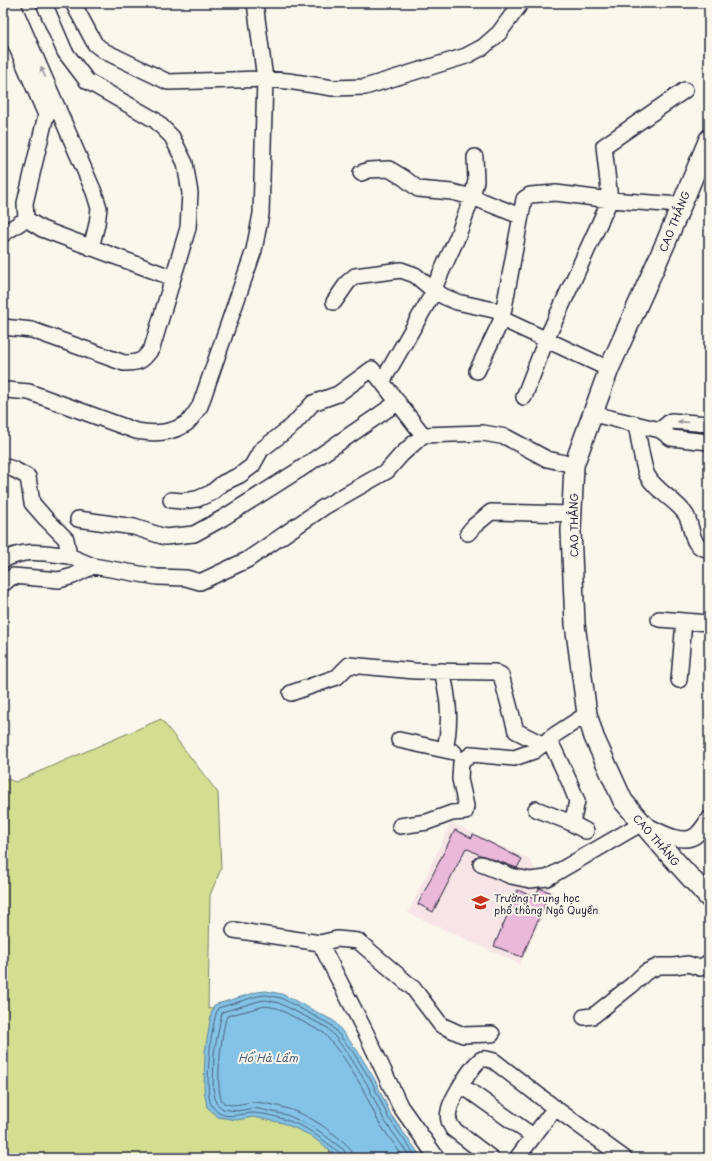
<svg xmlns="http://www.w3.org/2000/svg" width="712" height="1161" viewBox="0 0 712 1161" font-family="'Playpen Sans',sans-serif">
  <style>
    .built { fill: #f6e4e6 }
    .green { fill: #d3de91; stroke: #7a8066 }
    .water { fill: #84c3e5; stroke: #5d83a1 }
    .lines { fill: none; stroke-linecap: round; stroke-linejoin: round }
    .shore { stroke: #49627f; stroke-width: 1 }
    .building { fill: #eab8d8; stroke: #22223b }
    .minor-casing { stroke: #22223b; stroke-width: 18 }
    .major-casing { stroke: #22223b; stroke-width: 22 }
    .minor { stroke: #fbf7ec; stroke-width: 15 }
    .major { stroke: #fbf7ec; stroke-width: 19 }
    .oneway { fill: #99979c }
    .labels { text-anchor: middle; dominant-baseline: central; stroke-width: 4; stroke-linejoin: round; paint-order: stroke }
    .street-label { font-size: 10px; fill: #22223b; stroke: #fbf7ec }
    .poi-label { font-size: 10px; fill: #22223b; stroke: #fbf7ec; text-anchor: start }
    .water-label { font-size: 11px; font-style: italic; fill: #445a76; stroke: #fbf7ec }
  </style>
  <rect width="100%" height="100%" fill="#fbf7ec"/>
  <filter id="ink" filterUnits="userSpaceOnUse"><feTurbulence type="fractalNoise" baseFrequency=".025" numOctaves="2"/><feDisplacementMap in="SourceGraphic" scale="8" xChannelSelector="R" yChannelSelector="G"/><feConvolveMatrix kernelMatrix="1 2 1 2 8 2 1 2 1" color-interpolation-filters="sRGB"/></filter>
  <g filter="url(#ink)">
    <path class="built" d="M451,823L529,859L543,882L554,893L520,964L408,913Z"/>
    <path class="green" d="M161,719L218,793L221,869L210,895L208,1009L257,994L397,1124L420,1158H3V777L15,782Z"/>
    <path class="water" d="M266,991L282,994L334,1021L357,1050L375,1080L391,1115L422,1158H339L310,1135L283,1123L253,1117L237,1120L218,1117L207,1107L204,1089L205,1052L211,1015L214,1005L257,992Z"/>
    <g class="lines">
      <path class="shore" d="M342,1158L340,1153C331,1146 322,1139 313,1133C300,1123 269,1113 253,1113C242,1113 229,1119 219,1113C217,1112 212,1107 211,1104C204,1089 211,1024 218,1008L258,996L266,995L281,998L331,1025L353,1052L372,1082L388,1117L417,1158
        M347,1158L344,1150L315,1128L287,1115L254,1108L237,1111L223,1109L216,1103L213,1088L214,1053L222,1012L259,1001L266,1000L279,1003L328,1028L349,1055L367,1084L384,1120L411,1158
        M353,1158C352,1146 343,1142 335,1135C329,1131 324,1126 318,1123C300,1111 276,1104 254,1102C245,1102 233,1108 224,1103C213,1096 222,1028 227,1016L265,1006L277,1008L324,1033L344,1058L362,1087L379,1123L404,1158"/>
    </g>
    <path class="building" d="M455,830L472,838L473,834L522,859L517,868L484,856L480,855L466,848L433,912L418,904Z
      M539,888L550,892L522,957L494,946L518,890L535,898Z"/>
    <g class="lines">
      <defs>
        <path id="minor" d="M12,3L94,192L99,208L97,224L91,248
          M73,3L95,44L104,51L168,82L265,79L288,81L333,88L365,87L466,56L483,47L499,33L521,3
          M3,15L46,115
          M58,108L46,115L25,203L26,219L42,229L173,278
          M361,173L369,170L389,169L404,178L418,189L452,192L472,197L520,216
          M3,234L26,219
          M334,302L348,282L355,276L401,270L415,275L433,290L445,297L457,302L503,312
          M502,319L609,369
          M3,327L32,330L124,363C140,363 143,361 152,348L188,228L190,193L185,163L172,137L155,120L87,81L65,52L44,3
          M477,371L502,319L524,199L530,195L556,193L610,200L680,205
          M382,382L432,295L433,290L457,238L472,197L476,181L475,157
          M3,391L7,390L29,392L136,431C154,434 171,434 187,423C192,419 196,411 200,406L254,250L261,214L265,79L255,3
          M524,397L546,340L610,200L604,146L685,90
          M593,414L660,430L671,438L709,442
          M636,424C639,438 642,464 647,475C656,492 676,499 686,515C694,528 689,548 709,549
          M660,430L671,421L709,424
          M3,466L13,469L28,477L32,503L46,519L66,539L69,556L93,566L157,577L186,578L200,582L247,560L324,507L387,471L401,455L423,435L483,433L506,437L547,459L574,465
          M171,500L182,501L197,499L211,493L223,483L240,475L252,466L261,450L292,426L313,403L338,394L372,369L423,435
          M78,519L134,527L165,537L194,534L223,518L299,470L398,402
          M468,533L474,526L491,512L572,514
          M3,560C26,548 45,553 69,556
          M3,584L13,576L59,580L73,576L93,566
          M659,619L709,623
          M442,671C449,699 451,722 445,750
          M679,680L684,621
          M291,693L337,677L349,665L415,671L495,672L501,675L516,731L542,744
          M549,739L569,781L577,801L574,815L569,822
          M399,740L454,752
          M536,809L569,822L586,831
          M400,826L427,822L452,813L465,812L466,806L460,779L461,762L472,754L514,758L534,751L556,734L587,714
          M481,864L511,876L530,880L547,878L642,823C655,829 681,846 695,836C701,832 705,824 709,819
          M234,930L320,943L337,939L358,941L413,988L441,1025L463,1035L492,1034
          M320,943L366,1033L400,1106L437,1158
          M584,1017L593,1016L632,985L646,972L659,966H674L688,964L700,968L709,962
          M461,1085L533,1136
          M491,1158L453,1129C449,1123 447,1118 449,1111C450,1101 473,1063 482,1059C486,1058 490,1060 494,1061L555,1108L624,1158
          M517,1158L555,1108"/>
        <path id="major" d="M709,139L666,242L609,369L574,465L571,531L575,624L587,714L594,737L623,801L669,854L709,898"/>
      </defs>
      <use href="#minor" class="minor-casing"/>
      <use href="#major" class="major-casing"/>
      <use href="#minor" class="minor"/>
      <use href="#major" class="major"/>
    </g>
    <defs><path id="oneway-solid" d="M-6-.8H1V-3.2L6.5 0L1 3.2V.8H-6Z"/></defs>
    <g class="oneway">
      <use href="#oneway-solid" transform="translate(43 72) rotate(-114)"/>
      <use href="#oneway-solid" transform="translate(683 422) rotate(-175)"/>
    </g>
  </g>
  <defs>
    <symbol id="school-bare" viewBox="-9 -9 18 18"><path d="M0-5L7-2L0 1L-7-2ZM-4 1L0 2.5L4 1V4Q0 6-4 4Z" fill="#c8321e" stroke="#fbf7ec" stroke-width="2.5" paint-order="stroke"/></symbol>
  </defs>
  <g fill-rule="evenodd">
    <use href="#school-bare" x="468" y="890" width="25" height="25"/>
  </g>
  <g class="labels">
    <g class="street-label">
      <text transform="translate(674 221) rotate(-68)">CAO THẮNG</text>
      <text transform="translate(573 525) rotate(-90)">CAO THẮNG</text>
      <text transform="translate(657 840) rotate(49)">CAO THẮNG</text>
    </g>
    <g class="poi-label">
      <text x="494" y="897">Trường Trung học<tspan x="494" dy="12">phổ thông Ngô Quyền</tspan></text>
    </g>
    <g class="water-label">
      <text x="268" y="1057">Hồ Hà Lầm</text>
    </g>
  </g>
  <rect width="712" height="1161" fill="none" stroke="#fbf7ec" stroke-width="16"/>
  <rect x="8" y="8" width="696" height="1145" fill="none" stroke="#22223b" stroke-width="1.5" filter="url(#ink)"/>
</svg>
